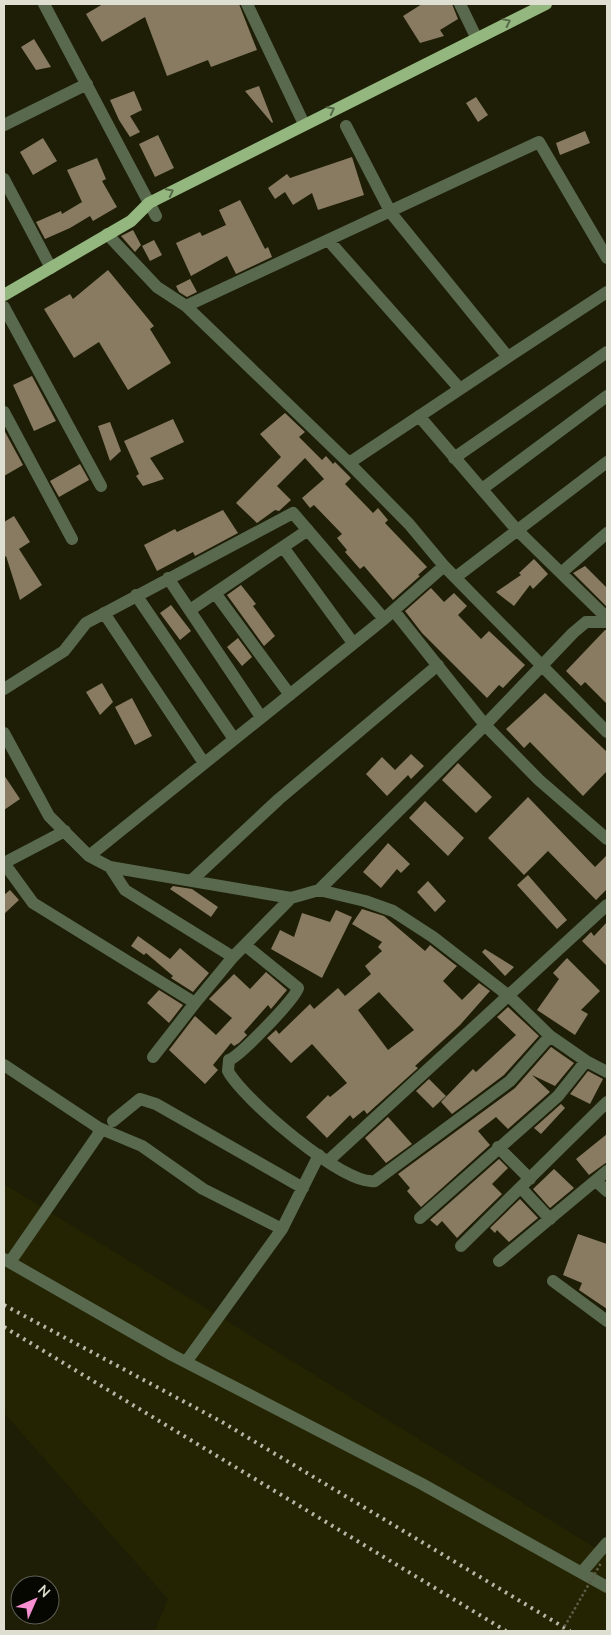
<svg xmlns="http://www.w3.org/2000/svg" width="611" height="1635" viewBox="0 0 611 1635" font-family="'Nunito Sans',sans-serif">
  <style>
    .built { fill: #242403 }
    .building { fill: #887b61; fill-rule: evenodd }
    .lines { fill: none; stroke-linecap: round; stroke-linejoin: round }
    .minor { stroke: #58694e; stroke-width: 12 }
    .major { stroke: #94b780; stroke-width: 12 }
    .rail { stroke: #b6b7a6; stroke-width: 4; stroke-dasharray: 2.5 5; stroke-linecap: butt }
    .path-bridge { stroke: #5c5d47; stroke-width: 2.5; stroke-dasharray: 2.5 2.5; stroke-linecap: butt }
    .oneway { stroke: #556847 }
  </style>
  <rect width="100%" height="100%" fill="#1d1e05"/>
  <path class="built" d="M4,1184L607,1555V1631H155L168,1599L4,1413Z"/>
  <path class="building" d="M103,4H239L257,50L211,67L208,60L167,76L145,17L102,42L86,14Z
    M422,4H452L458,19L440,30L444,36L420,43L403,16Z
    M34,39L51,67L36,70L21,47Z
    M259,86L273,122L272,123L245,91Z
    M134,91L142,110L130,116L140,132L130,137L119,120L110,100Z
    M476,97L488,115L478,122L466,103Z
    M585,131L590,143L560,155L556,143Z
    M158,135L174,168L155,177L139,144Z
    M43,138L57,161L33,175L20,152Z
    M352,157L364,195L318,210L312,193L293,205L285,192L275,199L268,188L287,174L290,178Z
    M97,158L106,179L102,181L117,207L93,221L90,216L70,228L45,239L36,222L61,211L62,214L82,202L67,170Z
    M240,200L265,249L268,247L272,257L236,274L227,256L191,276L176,243L200,232L202,236L226,225L219,210Z
    M133,230L141,245L135,252L121,236Z
    M154,240L162,255L150,261L142,246Z
    M108,270L154,326L150,329L171,363L128,390L99,342L74,358L44,309L70,294L73,299Z
    M190,279L197,292L187,297L179,292L176,286Z
    M32,376L56,421L34,431L13,385Z
    M285,413L305,432L299,437L322,460L326,456L333,464L335,462L351,478L345,484L373,513L378,508L388,520L385,523L427,567L418,575L420,576L393,600L364,566L360,569L345,552L347,550L337,538L342,534L314,505L310,508L302,498L324,479L305,458L277,486L291,500L279,511L275,510L257,523L236,503L281,457L260,434Z
    M173,419L184,442L150,458L164,479L143,486L136,476L139,474L124,441Z
    M110,422L121,451L110,461L98,426Z
    M4,430L23,465L4,476Z
    M80,464L89,480L59,497L50,481Z
    M223,510L238,533L195,556L193,552L157,571L144,545L175,529L177,532Z
    M14,516L30,542L19,549L42,585L20,600L6,556L4,558V522Z
    M534,559L548,574L533,589L530,585L514,606L496,592L521,575L519,573Z
    M585,566L607,588V607L573,573Z
    M241,585L256,604L253,606L275,636L264,646L227,595Z
    M431,588L444,602L454,593L467,606L458,615L481,639L489,631L525,665L503,688L499,685L487,698L422,633L405,611Z
    M171,605L191,631L180,640L160,613Z
    M605,630H607V704L585,682L581,686L566,671Z
    M238,638L252,657L242,666L227,647Z
    M102,683L113,702L100,715L86,692Z
    M545,693L607,752V771L583,796L530,742L524,748L506,729Z
    M132,698L152,736L135,745L115,707Z
    M411,754L424,766L411,779L408,775L387,796L366,774L382,757L395,770Z
    M458,763L492,797L476,813L442,780Z
    M4,775L20,799L4,810Z
    M528,797L595,867L607,855V889L596,900L548,851L524,875L488,838Z
    M425,801L464,838L448,856L409,818Z
    M388,843L410,864L401,873L397,869L381,888L363,872Z
    M528,875L567,920L557,929L517,885Z
    M428,881L446,901L435,912L417,892Z
    M173,886L192,889L218,907L211,917L170,889Z
    M10,890L19,900L4,914V895Z
    M362,909L384,916L425,951L430,945L453,963L457,966L443,981L462,1000L479,983L490,991L460,1025L415,1066L418,1068L367,1114L364,1110L353,1119L350,1115L327,1138L306,1117L328,1095L330,1097L347,1083L312,1044L291,1063L267,1038L276,1030L279,1034L310,1004L314,1009L338,988L345,996L371,974L365,966L382,951L378,947L382,942L352,924ZM379,992L414,1030L388,1050L358,1010Z
    M336,910L352,917L322,978L271,949L280,930L294,937L302,913L330,922Z
    M607,922V966L582,941L591,932L594,936Z
    M138,936L170,959L180,948L209,973L193,992L171,978L173,976L146,953L144,955L131,946Z
    M485,949L514,967L505,976L482,952Z
    M567,958L600,991L581,1010L588,1014L575,1035L537,1010L559,979L553,973Z
    M266,972L287,990L271,1009L268,1005L244,1032L247,1035L239,1043L234,1046L231,1043L213,1065L218,1070L205,1084L169,1050L195,1016L216,1035L232,1018L209,999L234,974L250,989Z
    M159,990L183,1005L169,1023L147,1003Z
    M508,1007L539,1036L504,1075L452,1114L441,1102L473,1069L476,1072L516,1035L497,1017Z
    M551,1047L574,1063L555,1086L532,1075L550,1092L508,1129L496,1117L478,1131L490,1145L421,1207L407,1191L410,1188L398,1174L515,1088Z
    M588,1071L603,1079L590,1104L570,1094Z
    M429,1079L446,1096L433,1108L416,1091Z
    M561,1104L565,1108L541,1134L534,1128Z
    M388,1117L412,1144L386,1163L365,1138Z
    M607,1134V1162L589,1175L576,1159Z
    M499,1159L508,1168L492,1184L502,1194L461,1234L457,1238L442,1221L437,1226L430,1220Z
    M554,1169L574,1188L550,1208L533,1189Z
    M520,1199L538,1218L509,1242L497,1230L495,1233L490,1228Z
    M578,1234L607,1244V1309L579,1290L582,1283L563,1275Z"/>
  <g class="lines">
    <path class="minor" d="M44,4L156,216
      M247,4L304,124
      M460,4L476,37
      M4,125L87,84
      M346,126L391,213L508,357L607,292
      M4,179L51,268
      M107,234L157,287L186,306L349,463L409,524L444,566L607,732
      M329,241L460,389
      M186,306L539,142L607,258
      M4,307L101,486
      M4,412L72,539
      M419,416L516,529L607,618
      M454,458L607,352
      M349,463L508,357
      M482,489L607,396
      M283,547L353,643
      M561,573L607,533
      M456,577L607,462
      M168,578L261,717
      M215,593L290,695
      M136,595L234,739
      M190,610L308,530
      M394,611L485,725L539,780L607,839
      M104,613L204,763
      M4,689L64,651L86,623L293,513L384,619L444,566
      M4,733L49,816L89,856L110,867L291,898L319,890L365,901L393,911L433,937L509,996L550,1036L586,1061L607,1072
      M65,831L4,863L33,903L195,1003L233,957L291,898
      M89,856L384,619
      M110,867L125,890L233,957
      M192,880L279,799L438,665
      M319,890L485,725L573,633L586,622H607
      M245,945L298,988C295,999 240,1056 229,1060L228,1071C243,1099 344,1186 375,1181L510,1081L550,1036
      M153,1057L195,1003
      M4,1065L99,1128L98,1135L10,1262
      M113,1121L140,1099L156,1104L303,1188
      M99,1128L142,1146L203,1189L282,1229L186,1362
      M498,1147L530,1179
      M328,1161L607,905
      M596,1181L607,1191
      M521,1188L550,1219
      M420,1218L558,1096L586,1061
      M282,1229L319,1155
      M461,1246L607,1102
      M4,1259L172,1355L422,1484L607,1587
      M499,1261L607,1171
      M553,1281L607,1321
      M582,1572L607,1543"/>
    <path class="major" d="M4,295L131,221L149,203L546,4"/>
    <path class="rail" d="M4,1305L222,1422L570,1631
      M4,1327L506,1631"/>
    <path class="path-bridge" d="M562,1631L601,1563"/>
  </g>
  <defs><path id="oneway-chevron" d="M-2-3.5L2.5 0L-2 3.5" fill="none" stroke-width="1.6" stroke-linecap="round" stroke-linejoin="round" transform="scale(1.25)"/></defs>
  <g class="oneway">
    <use href="#oneway-chevron" transform="translate(507 22) rotate(-26)"/>
    <use href="#oneway-chevron" transform="translate(331 110) rotate(-27)"/>
    <use href="#oneway-chevron" transform="translate(170 192) rotate(-27)"/>
  </g>
  <rect width="611" height="1635" fill="none" stroke="#dedfd0" stroke-width="10"/>
  <g transform="translate(35 1600) rotate(45)"><circle r="24" fill="#070701" stroke="#5d5d54"/>
  <path d="M0-4L9 19L0 12L-9 19Z" fill="#f690d0"/>
  <text y="-8" font-size="14" font-weight="bold" text-anchor="middle" fill="#dedfd0">N</text>
  </g>
</svg>
